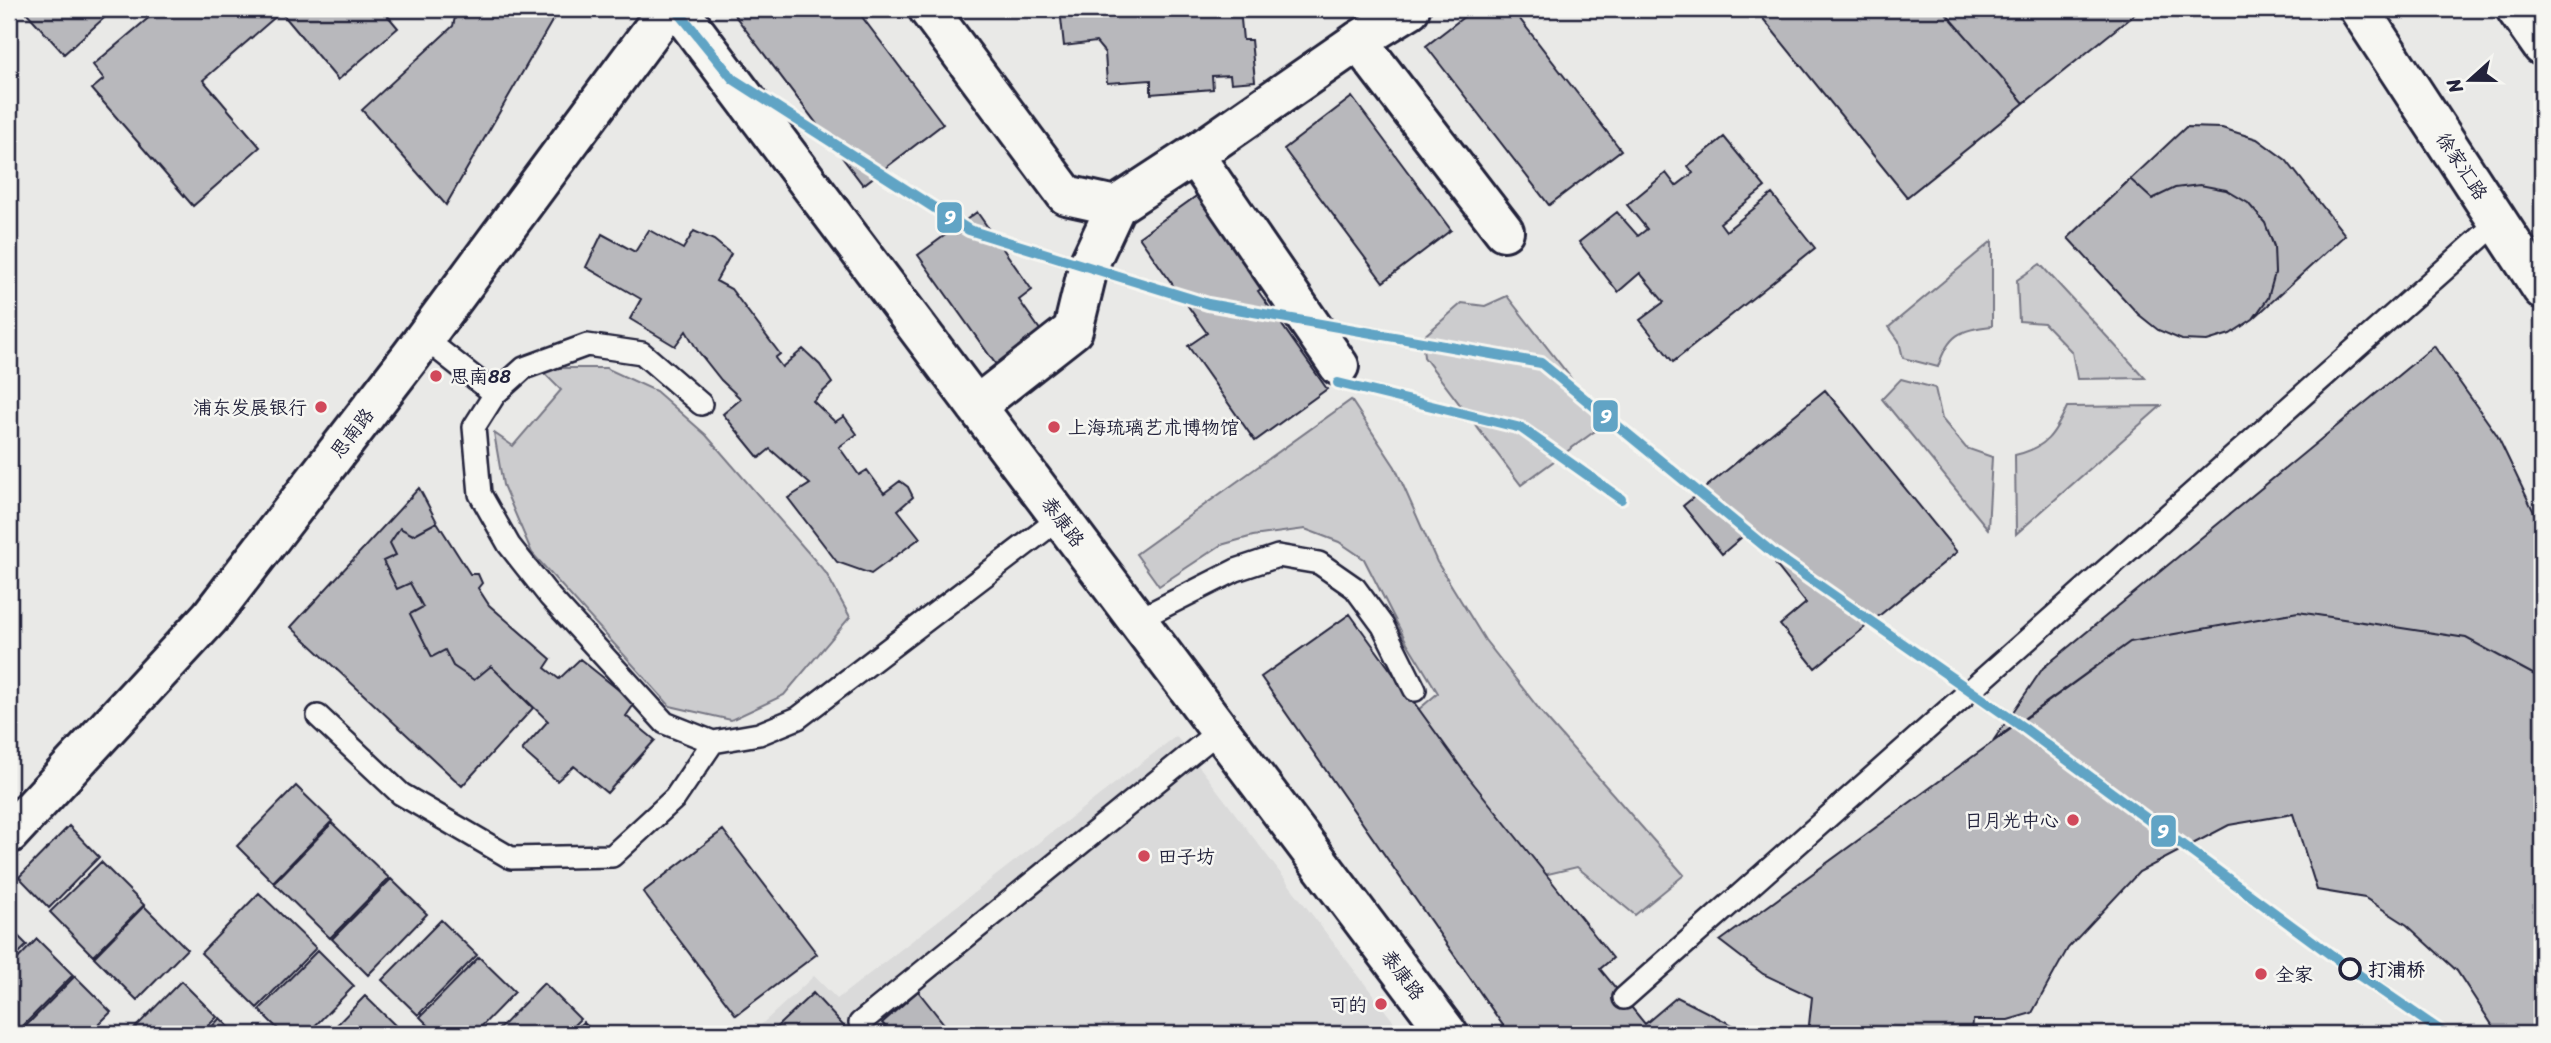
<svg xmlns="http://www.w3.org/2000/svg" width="2551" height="1043" viewBox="0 0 2551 1043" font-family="Sriracha,'LXGW WenKai TC',sans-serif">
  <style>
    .built { fill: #dadada }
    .green { fill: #ccccce; stroke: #777784; stroke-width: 2 }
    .building { fill: #b8b8bc; stroke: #22223b; stroke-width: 2 }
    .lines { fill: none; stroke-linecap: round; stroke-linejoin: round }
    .lane-casing { stroke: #22223b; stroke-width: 26 }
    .street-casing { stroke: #22223b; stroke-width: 44 }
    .primary-casing { stroke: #22223b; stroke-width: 44 }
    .lane { stroke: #f6f6f2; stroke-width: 21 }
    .street { stroke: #f6f6f2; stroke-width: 38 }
    .primary { stroke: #f6f6f2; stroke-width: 38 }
    .metro-1-casing { stroke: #f6f6f2; stroke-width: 16 }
    .metro-1 { stroke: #61a4c5; stroke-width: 10 }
    .poi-dot { fill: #d1495b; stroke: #f6f6f2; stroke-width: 2.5 }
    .stop-dot { fill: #f6f6f2; stroke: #22223b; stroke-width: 3.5 }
    .labels { text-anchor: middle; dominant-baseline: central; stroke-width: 5; stroke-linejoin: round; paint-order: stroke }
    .street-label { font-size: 19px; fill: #22223b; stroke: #f6f6f2 }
    .poi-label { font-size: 19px; fill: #22223b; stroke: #f6f6f2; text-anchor: start }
    .stop-label { font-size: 19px; font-weight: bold; fill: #22223b; stroke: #f6f6f2; text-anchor: start }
    .line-badge { stroke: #f6f6f2; stroke-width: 2.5 }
    .badge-label { font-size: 19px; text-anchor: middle; font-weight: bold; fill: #fff }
  </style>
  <rect width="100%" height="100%" fill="#e9e9e7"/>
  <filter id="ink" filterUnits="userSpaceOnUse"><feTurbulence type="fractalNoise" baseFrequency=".0143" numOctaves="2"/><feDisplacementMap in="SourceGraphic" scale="14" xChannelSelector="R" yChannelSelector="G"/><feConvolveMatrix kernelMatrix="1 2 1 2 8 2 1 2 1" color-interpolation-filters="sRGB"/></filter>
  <g filter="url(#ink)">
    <path class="built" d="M1176,736L1403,1034H751L814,976L837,999Z"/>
    <path class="green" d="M1992,241V326C1960,329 1948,335 1938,367L1903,358L1899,341L1889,327Z
      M2040,264L2145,378L2077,379L2072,352L2044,323L2019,321L2017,280Z
      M1507,296L1606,423L1521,485L1424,357L1422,338L1462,303L1485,306Z
      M539,368H606L656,391L706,435L826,573L850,617L784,695L731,720L670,706L532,553L503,485L494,433L513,446L561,390Z
      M1901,379L1935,388L1942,419L1966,448L1992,457L1988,529L1882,399Z
      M1351,400L1395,467L1437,562L1485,640L1546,718L1684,875L1635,915L1577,867L1544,875L1462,779L1418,710L1438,693L1406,641L1364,559L1339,542L1305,529L1253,536L1221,545L1159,586L1136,554Z
      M2161,406L2016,534L2015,455C2046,448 2054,435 2067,407Z"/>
    <path class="building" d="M29,9H114L64,54L26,12Z
      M159,9H382L398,28L338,80L281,12L203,80L260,147L193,206L92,89L104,79L93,65Z
      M457,9H559L446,205L362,110L453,26Z
      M730,9H856L943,124L863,185Z
      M1060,9H1245H1240L1243,40H1251L1255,81L1231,83L1230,75L1212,76L1213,89L1151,94V80L1107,83L1105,53L1096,42L1064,46Z
      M1474,9H1512L1621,150L1549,205L1426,46Z
      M1758,9H1946L1945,12L2024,103L1907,197L1756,10Z
      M1946,9H2141L2024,103L1945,12Z
      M1352,97L1451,230L1383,282L1284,149Z
      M2186,127L2222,128L2257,139L2286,160L2345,235L2253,319L2230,334L2207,341L2182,340L2158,330L2138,314L2068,238Z
      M1724,137L1765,187L1720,223L1726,231L1772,194L1815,248L1673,362L1640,320L1664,302L1640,273L1618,292L1579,242L1617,212L1638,236L1647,229L1627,205L1666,173L1676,186L1693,173L1688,166Z
      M2130,179L2152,199L2175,188L2200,185L2226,190L2248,203L2265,223L2274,247L2275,273L2268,298L2253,319L2230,334L2207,341L2182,340L2158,330L2138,314L2068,238Z
      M2130,179L2152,199L2175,188L2200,185L2226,190L2248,203L2265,223L2274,246L2275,273L2268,298L2253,319L2230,334L2207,341L2182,340L2158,330L2138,314L2068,238Z
      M1202,192L1268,284L1258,291L1327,389L1255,441L1188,346L1207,333L1139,237Z
      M977,212L1032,290L1019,300L1043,334L997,366L918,255Z
      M649,230L683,249L694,231L714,240L731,254L716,281L731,289L780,354L775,358L782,367L803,349L820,365L832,383L813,401L835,422L844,416L857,434L839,447L859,475L867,470L884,493L900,481L908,487L913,497L898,510L920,538L871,574L837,562L788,498L810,484L770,449L759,458L723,414L741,399L721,380L698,351L686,331L675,346L630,319L641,299L586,267L602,234L635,252Z
      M2434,346L2497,435L2542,529V679L2466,638L2298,612L2130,642L1993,741L2043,668Z
      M1825,390L1957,552L1815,668L1780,625L1806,603L1749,531L1722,554L1683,506Z
      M419,488L437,522L413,535L400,528L390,543L396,555L383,561L397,589L410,583L423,607L410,614L432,657L445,650L453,666L474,680L491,666L533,708L462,786L291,627Z
      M437,522L470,574H478L482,583L478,588L489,605L551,659L545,668L559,679L580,659L635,703L626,716L655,740L607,793L574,766L557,781L522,750L548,721L491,666L474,680L453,666L445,650L432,657L410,614L423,607L410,583L397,589L383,561L396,555L390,543L400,528L413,535Z
      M2298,612L2466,638L2542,679V1034H2498L2457,971L2407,925L2365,898L2317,890L2293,814L2229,825L2139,872L2068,948L2032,1013L2008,1020H1973L1972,1034H1808L1812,997L1763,974L1720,941L2130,642Z
      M1350,614L1465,773L1613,958L1600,969L1645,1024L1677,997L1750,1034H1509L1261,677Z
      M296,786L332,821L273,882L237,846Z
      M332,823L389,878L330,938L274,883Z
      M69,826L99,857L49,908L19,877Z
      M723,830L817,954L736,1015L643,892Z
      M101,862L144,905L93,956L50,912Z
      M391,879L427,914L368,975L332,939Z
      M259,893L316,948L257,1008L201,953Z
      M144,906L187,949L137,1000L94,957Z
      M441,920L477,955L418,1015L382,980Z
      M9,927L27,945L9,963Z
      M37,939L73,975L15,1034H12L9,1031V968Z
      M318,950L354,986L307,1034H283L259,1010Z
      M479,957L515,992L474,1034H437L420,1017Z
      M75,976L111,1012L89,1034H18Z
      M181,981L217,1017L200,1034H129Z
      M544,983L580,1019L565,1034H494Z
      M918,991L925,1000L952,1034H892L882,1023Z
      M813,993L851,1034H769Z
      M365,996L401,1031L398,1034H328Z
      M220,1018L236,1034H205Z
      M583,1022L596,1034H571Z"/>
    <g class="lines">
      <defs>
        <path id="lane" d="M424,338L495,394
          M701,404L642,353L587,345L524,368L495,394L474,427L480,494L509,545L550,597L665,723L713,742L759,734L798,718L1060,518
          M1137,620L1236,570L1278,556L1319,563L1355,588L1383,626L1415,690
          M318,716L401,794L511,858L612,856L675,798L713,742
          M1624,998L2498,222
          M860,1023L1220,730"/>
        <path id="street" d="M678,9L1448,1034
          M928,9L1066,195L1116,206
          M1358,41L1504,231
          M1194,155L1339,366
          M976,406L1073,330L1089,264L1116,206L1194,155L1358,41L1410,9
          M9,834L210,617L411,356L668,9"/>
        <path id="primary" d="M2359,9L2542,289
          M2516,9L2542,46"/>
      </defs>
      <use href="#lane" class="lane-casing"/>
      <use href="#street" class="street-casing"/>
      <use href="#primary" class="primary-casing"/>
      <use href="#lane" class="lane"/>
      <use href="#street" class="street"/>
      <use href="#primary" class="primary"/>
      <defs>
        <path id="metro-1" d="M676,9L733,79L969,230L1208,304L1541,363L1774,554L2024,728L2353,971L2445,1034
          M1338,383L1521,428L1621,499"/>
      </defs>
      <use href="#metro-1" class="metro-1-casing"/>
      <use href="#metro-1" class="metro-1"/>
    </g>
  </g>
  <g class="poi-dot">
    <circle cx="436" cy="376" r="7"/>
    <circle cx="321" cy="407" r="7"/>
    <circle cx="1054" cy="427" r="7"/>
    <circle cx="2073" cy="820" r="7"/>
    <circle cx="1144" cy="856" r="7"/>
    <circle cx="2261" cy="974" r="7"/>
    <circle cx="1381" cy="1004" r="7"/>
  </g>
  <circle class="stop-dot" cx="2350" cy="969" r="10"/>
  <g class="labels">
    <g class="street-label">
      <text transform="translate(2462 166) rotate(57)">徐家汇路</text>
      <text transform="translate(352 433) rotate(-52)">思南路</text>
      <text transform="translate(1063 522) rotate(53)">泰康路</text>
      <text transform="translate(1403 975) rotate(53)">泰康路</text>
    </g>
    <g class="poi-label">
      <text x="450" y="376">思南88</text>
      <text x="307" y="407" text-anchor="end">浦东发展银行</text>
      <text x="1068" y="427">上海琉璃艺术博物馆</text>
      <text x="2059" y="820" text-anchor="end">日月光中心</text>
      <text x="1158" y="856">田子坊</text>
      <text x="2275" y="974">全家</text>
      <text x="1367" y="1004" text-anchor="end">可的</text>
    </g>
    <g class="stop-label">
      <text x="2368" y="969">打浦桥</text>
    </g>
  </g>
  <g class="line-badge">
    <rect x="936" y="201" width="27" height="33" rx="7" fill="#61a4c5"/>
    <rect x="1592" y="399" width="27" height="34" rx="7" fill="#61a4c5"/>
    <rect x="2150" y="814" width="27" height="34" rx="7" fill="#61a4c5"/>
  </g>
  <g class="badge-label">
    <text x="950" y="224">9</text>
    <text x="1606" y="423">9</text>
    <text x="2163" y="838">9</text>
  </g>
  <rect width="2551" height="1043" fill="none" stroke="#f6f6f2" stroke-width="35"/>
  <rect x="18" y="18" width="2516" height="1008" fill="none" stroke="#22223b" stroke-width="2.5" filter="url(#ink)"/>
  <g transform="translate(2470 80) rotate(249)" stroke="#f6f6f2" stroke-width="5" paint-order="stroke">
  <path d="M0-5L12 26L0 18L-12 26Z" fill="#22223b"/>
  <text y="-10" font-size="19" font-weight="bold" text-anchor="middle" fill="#22223b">N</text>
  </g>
</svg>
